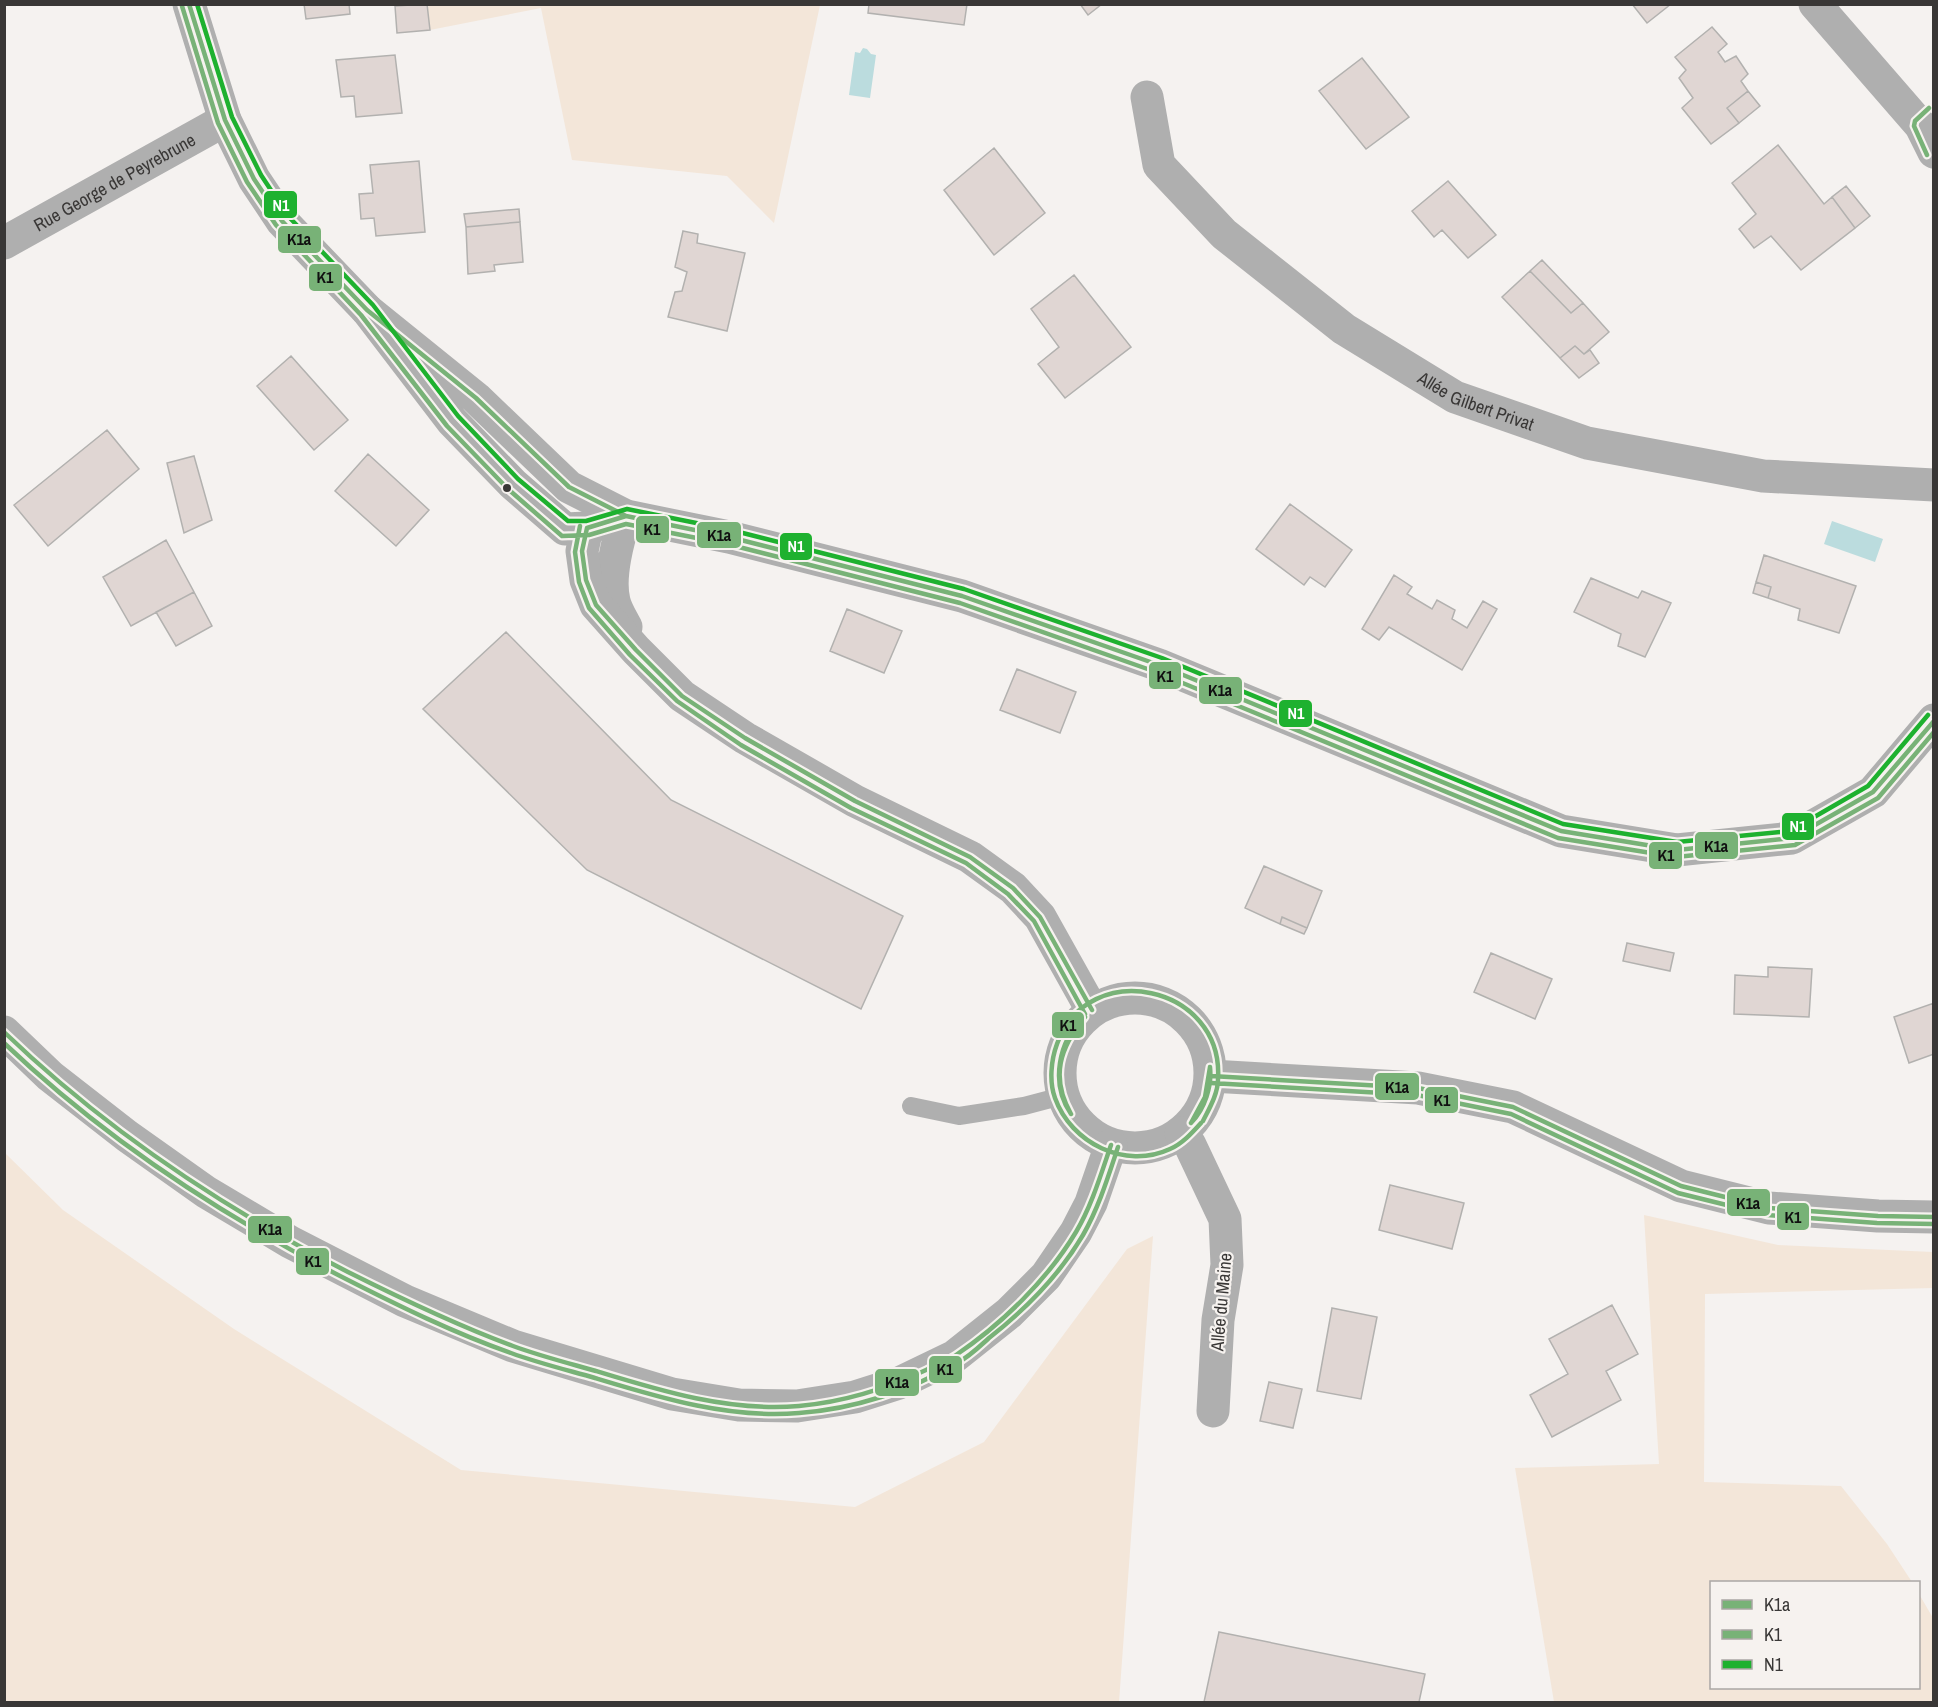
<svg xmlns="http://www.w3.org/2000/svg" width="1938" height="1707" viewBox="0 0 1938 1707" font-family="'Archivo Narrow',sans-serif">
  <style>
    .green { fill: #f3e6d9 }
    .water { fill: #bbdcde }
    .building { fill: #e0d6d3; stroke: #b2b1af; stroke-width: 1.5 }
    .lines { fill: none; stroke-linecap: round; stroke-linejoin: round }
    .service { stroke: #afafaf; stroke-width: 18 }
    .minor { stroke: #afafaf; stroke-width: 33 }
    .bus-1-casing { stroke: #f6f2ef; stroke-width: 9 }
    .bus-2-casing { stroke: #f6f2ef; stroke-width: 9 }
    .bus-3-casing { stroke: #f6f2ef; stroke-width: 9 }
    .bus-1 { stroke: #78b277; stroke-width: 4.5 }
    .bus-2 { stroke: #78b277; stroke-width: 4.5 }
    .bus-3 { stroke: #1eb12f; stroke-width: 4.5 }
    .bus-dot { fill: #393736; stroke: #f6f2ef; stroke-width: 2 }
    .labels { text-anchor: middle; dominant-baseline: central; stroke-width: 4.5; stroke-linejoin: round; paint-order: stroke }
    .street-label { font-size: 18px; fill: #393736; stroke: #f6f2ef }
    .line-badge { stroke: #f6f2ef; stroke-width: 2 }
    .badge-label { font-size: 16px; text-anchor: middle; font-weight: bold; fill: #fff }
    .pale-badge-label { font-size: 16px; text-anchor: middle; font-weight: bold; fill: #111 }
  </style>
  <rect width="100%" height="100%" fill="#f5f2f0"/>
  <path class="green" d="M427,5H820L774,223L727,176L572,160L541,8L430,30Z
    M4,1152L63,1210L234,1329L461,1470L855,1507L984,1442L1127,1249L1153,1236L1119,1702H5Z
    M1644,1215L1778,1245L1933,1252V1288L1705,1294L1704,1482L1841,1486L1887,1544L1912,1582H1712V1688H1918L1919,1594L1933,1618V1702H1554L1515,1468L1659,1464Z"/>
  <path class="water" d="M863,48L867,49L871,54L876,55L870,98L849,95L855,52L860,53Z
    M1832,521L1883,539L1875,562L1824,544Z"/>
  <path class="building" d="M304,4H349L350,14L306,19Z
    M427,4L430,30L397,33L395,6Z
    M869,4H967L964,25L868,13Z
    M1080,4H1102L1088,15Z
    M1632,4H1671L1647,23Z
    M1712,27L1727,44L1718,52L1725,62L1736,56L1748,74L1741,81L1748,91L1727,108L1739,123L1711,144L1682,108L1693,98L1679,78L1686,70L1675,57Z
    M395,55L402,113L356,117L354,96L341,97L336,60Z
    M1362,58L1409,117L1366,149L1319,91Z
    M1748,91L1760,106L1739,123L1727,108Z
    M1778,145L1824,204L1832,197L1855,228L1801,270L1771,236L1754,248L1739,229L1756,214L1732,183Z
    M994,148L1045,213L994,255L944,190Z
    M419,161L425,232L376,236L374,218L361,219L359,194L373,193L370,165Z
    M1448,181L1496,235L1468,258L1442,230L1434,237L1412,211Z
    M1846,186L1870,216L1855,228L1832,197Z
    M519,209L520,222L466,227L464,214Z
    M520,222L523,262L494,265L495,271L468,274L466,227Z
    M683,231L698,234L697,243L745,253L727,331L668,317L675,292L682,291L687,272L675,267Z
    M1542,260L1583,303L1571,313L1530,271Z
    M1530,271L1571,313L1583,303L1609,332L1584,354L1575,346L1560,358L1502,297Z
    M1074,275L1131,347L1065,398L1038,364L1059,347L1031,309Z
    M1575,346L1584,354L1590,350L1599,363L1579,378L1560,358Z
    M291,356L348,420L314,450L257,386Z
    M107,430L139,469L48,546L14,505Z
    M368,454L429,510L396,546L335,491Z
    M194,456L212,520L184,533L167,463Z
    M1290,504L1352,550L1325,587L1310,577L1304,585L1256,549Z
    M166,540L194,592L131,626L103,577Z
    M1764,555L1856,586L1839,633L1798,620L1800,609L1768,598L1771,587L1756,582Z
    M1394,575L1412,587L1407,594L1432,609L1437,600L1455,610L1452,619L1467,628L1483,601L1497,609L1462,670L1389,627L1379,640L1362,629Z
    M1591,578L1638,598L1642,591L1671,603L1645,657L1618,646L1621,634L1574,612Z
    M1756,582L1771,587L1768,598L1753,593Z
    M194,592L212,626L176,646L156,612Z
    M847,609L902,631L884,673L830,651Z
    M506,632L671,800L903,916L861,1009L587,870L423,709Z
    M1017,669L1076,692L1060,733L1000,710Z
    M1264,866L1322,891L1307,928L1282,917L1280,924L1245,908Z
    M1282,917L1307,928L1304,934L1280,924Z
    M1627,943L1674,953L1670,971L1623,961Z
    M1491,953L1552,979L1535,1019L1474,992Z
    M1768,967L1812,969L1809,1017L1734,1014L1735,975L1768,977Z
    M1934,1003V1054L1909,1063L1894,1017Z
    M1390,1185L1464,1203L1452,1249L1379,1230Z
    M1612,1305L1638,1354L1606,1371L1621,1400L1552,1437L1530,1395L1568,1374L1549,1339Z
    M1332,1308L1377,1317L1361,1399L1317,1391Z
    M1269,1382L1302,1389L1293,1428L1260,1421Z
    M1219,1632L1425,1674L1419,1702H1204Z"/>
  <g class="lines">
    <path class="service" d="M911,1106L959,1116L1024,1106L1062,1096"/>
    <g class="minor">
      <path d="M189,4L225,120L254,179L282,221L367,310L452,421L513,484L565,529L587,528L607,522"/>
      <path d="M1815,4L1921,126L1934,152"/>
      <path id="s1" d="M1147,97L1159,165L1224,234L1344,329L1455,397L1587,443L1763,476L1934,485"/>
      <path id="s2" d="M4,243L225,120"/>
      <path d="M367,310L476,398L569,487L626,516L729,537L962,596L1159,665L1561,831L1677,850L1792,838L1873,792L1934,720"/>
      <path d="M626,516C618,539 608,577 614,601C616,610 622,619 626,627"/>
      <path d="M587,528L582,551L586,580L596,605L636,650L682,696L745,738L855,801L970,857L1013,888L1040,917L1092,1010"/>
      <circle cx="1135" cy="1073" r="75"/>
      <path d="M4,1032L50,1076L127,1136L206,1192L290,1242L405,1301L513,1346L672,1394L739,1405L797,1406L855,1397L899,1383L955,1356L1009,1313L1046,1276L1076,1232L1091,1203L1111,1145"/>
      <path d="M1211,1076L1418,1088L1513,1107L1681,1186L1769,1208L1878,1216L1934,1217"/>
      <path d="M1181,1133L1190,1145L1225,1219L1227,1265L1218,1320L1213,1411"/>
    </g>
    <defs>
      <path id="bus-1" d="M189,4L225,120L254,179L282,221L367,310L476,398L569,487L626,516L729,537L962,596L1159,665L1561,831L1677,850L1792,838L1873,792L1934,721
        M626,516L587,528L582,551L586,580L596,605L636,650L682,696L745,738L855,801L970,857L1013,888L1040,917L1092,1010
        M4,1032C106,1130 223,1208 348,1272C402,1299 456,1325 513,1346C540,1356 568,1363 596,1371C661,1391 729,1412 799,1406C843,1402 886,1389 926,1370C936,1365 947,1361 956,1355C1002,1324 1048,1279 1076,1232C1092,1205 1101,1174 1111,1145
        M1211,1076L1418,1088L1513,1107L1681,1186L1769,1208L1878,1216L1934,1217
        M1071,1114C1050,1084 1058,1040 1085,1017
        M1071,1114C1050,1077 1060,1047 1085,1017
        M1191,1123L1205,1097L1210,1067
        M1191,1123C1205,1109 1212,1086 1210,1067"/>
      <path id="bus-2" d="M182,6L218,123L247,182L276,225L361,315L447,426L508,489L562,536L589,535L626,524L727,544L960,603L1156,672L1558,838L1676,857L1795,845L1878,798L1934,732
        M1927,155L1914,126L1915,121L1929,108
        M580,526L575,552L579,582L589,608L630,655L677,701L741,745L851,808L966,863L1008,894L1034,921L1085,1014
        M4,1043C105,1139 222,1216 346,1279C399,1306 454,1333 511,1353C538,1363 567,1370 595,1378C661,1398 729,1419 799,1413C854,1409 910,1391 957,1363C969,1357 979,1347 989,1338C1026,1309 1059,1276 1083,1235C1099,1207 1108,1177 1118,1147
        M1211,1083L1417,1095L1511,1114L1678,1193L1767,1215L1877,1223L1934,1224
        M1201,1123C1192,1133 1182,1144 1170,1149C1125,1170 1071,1143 1055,1098C1049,1082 1051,1060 1057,1044C1088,956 1224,985 1218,1079C1218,1094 1209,1109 1203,1121"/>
      <path id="bus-3" d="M197,4L232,117L261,175L288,216L373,305L458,416L518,479L568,521H586L627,509L731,530L964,589L1162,658L1563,824L1677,842L1790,831L1868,786L1928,715"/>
    </defs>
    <use href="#bus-1" class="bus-1-casing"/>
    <use href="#bus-2" class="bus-2-casing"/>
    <use href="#bus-3" class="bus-3-casing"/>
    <use href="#bus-1" class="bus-1"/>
    <use href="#bus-2" class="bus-2"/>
    <use href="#bus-3" class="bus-3"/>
  </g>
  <circle class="bus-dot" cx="507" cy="488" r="5"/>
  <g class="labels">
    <g class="street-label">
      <text stroke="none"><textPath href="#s2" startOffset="126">Rue George de Peyrebrune</textPath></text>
      <text stroke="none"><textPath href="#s1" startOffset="468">Allée Gilbert Privat</textPath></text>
      <text transform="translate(1221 1302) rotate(-85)">Allée du Maine</text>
    </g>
  </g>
  <g class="line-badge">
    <rect x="263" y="190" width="35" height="29" rx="6" fill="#1eb12f"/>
    <rect x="277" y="225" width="45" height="29" rx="6" fill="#78b277"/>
    <rect x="308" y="263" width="35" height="29" rx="6" fill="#78b277"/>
    <rect x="635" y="515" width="35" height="29" rx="6" fill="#78b277"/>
    <rect x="696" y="521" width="46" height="28" rx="6" fill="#78b277"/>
    <rect x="779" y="532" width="34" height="29" rx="6" fill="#1eb12f"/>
    <rect x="1148" y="661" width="34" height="29" rx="6" fill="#78b277"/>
    <rect x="1198" y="676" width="45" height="29" rx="6" fill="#78b277"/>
    <rect x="1278" y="699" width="35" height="29" rx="6" fill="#1eb12f"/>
    <rect x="1781" y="812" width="34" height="29" rx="6" fill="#1eb12f"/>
    <rect x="1694" y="831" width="45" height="29" rx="6" fill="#78b277"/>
    <rect x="1648" y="841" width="35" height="29" rx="6" fill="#78b277"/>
    <rect x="1051" y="1011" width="34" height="28" rx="6" fill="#78b277"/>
    <rect x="1374" y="1072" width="46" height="29" rx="6" fill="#78b277"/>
    <rect x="1424" y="1086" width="35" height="28" rx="6" fill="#78b277"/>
    <rect x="1726" y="1188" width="45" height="29" rx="6" fill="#78b277"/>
    <rect x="1776" y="1202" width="34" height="29" rx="6" fill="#78b277"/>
    <rect x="247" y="1215" width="46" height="29" rx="6" fill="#78b277"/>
    <rect x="295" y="1247" width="35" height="29" rx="6" fill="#78b277"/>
    <rect x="928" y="1355" width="35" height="29" rx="6" fill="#78b277"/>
    <rect x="874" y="1368" width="46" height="29" rx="6" fill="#78b277"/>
  </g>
  <g class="badge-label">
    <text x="281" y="211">N1</text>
    <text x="796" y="552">N1</text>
    <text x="1296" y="719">N1</text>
    <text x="1798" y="832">N1</text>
  </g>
  <g class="pale-badge-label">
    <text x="299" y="245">K1a</text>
    <text x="325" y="283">K1</text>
    <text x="652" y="535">K1</text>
    <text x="719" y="541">K1a</text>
    <text x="1165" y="682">K1</text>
    <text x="1220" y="696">K1a</text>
    <text x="1716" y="852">K1a</text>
    <text x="1666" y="861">K1</text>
    <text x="1068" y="1031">K1</text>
    <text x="1397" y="1093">K1a</text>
    <text x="1442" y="1106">K1</text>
    <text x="1748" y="1209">K1a</text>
    <text x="1793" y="1223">K1</text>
    <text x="270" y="1235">K1a</text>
    <text x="313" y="1267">K1</text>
    <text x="945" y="1375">K1</text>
    <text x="897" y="1388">K1a</text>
  </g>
  <rect width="1938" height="1707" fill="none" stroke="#393736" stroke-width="12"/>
  <rect x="1710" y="1581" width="210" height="108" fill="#f6f2ef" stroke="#aaa7a5" stroke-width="1.5"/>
  <rect x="1722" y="1600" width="30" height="9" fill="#78b277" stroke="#aaa7a5" stroke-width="1.5"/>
  <text x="1764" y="1611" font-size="18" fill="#393736">K1a</text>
  <rect x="1722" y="1630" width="30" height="9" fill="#78b277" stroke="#aaa7a5" stroke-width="1.5"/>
  <text x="1764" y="1641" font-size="18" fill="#393736">K1</text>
  <rect x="1722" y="1660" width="30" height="9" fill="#1eb12f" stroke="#aaa7a5" stroke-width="1.5"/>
  <text x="1764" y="1671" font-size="18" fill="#393736">N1</text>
</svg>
